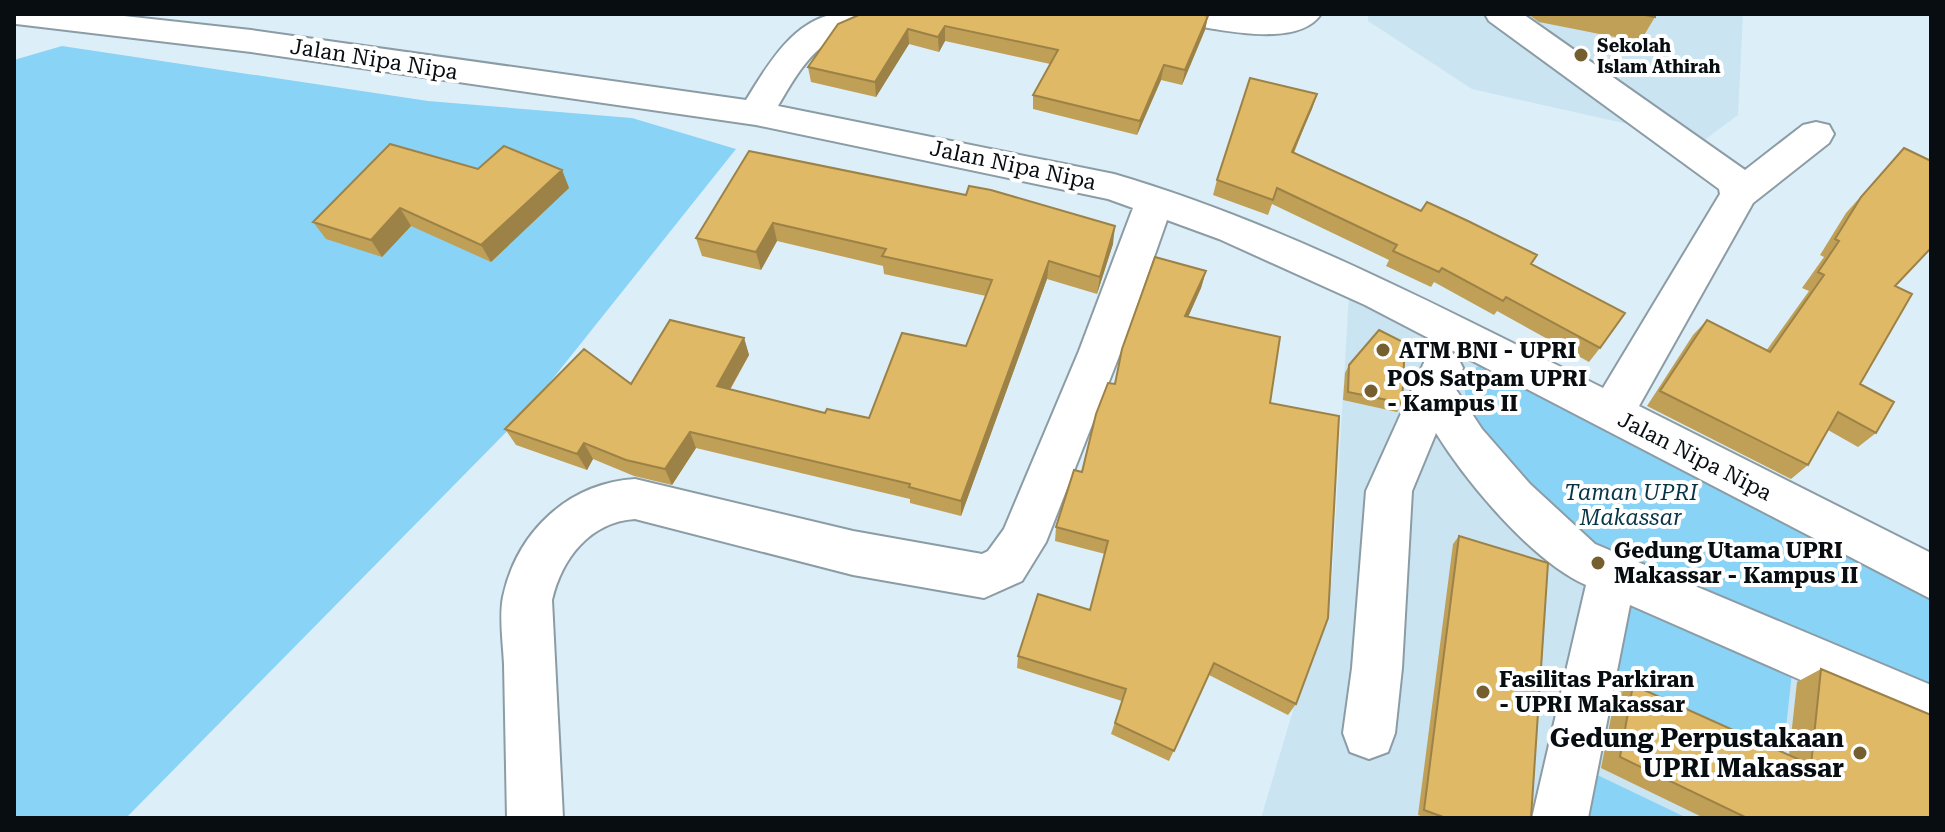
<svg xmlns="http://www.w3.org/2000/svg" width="1945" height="832" viewBox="0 0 1945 832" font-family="'Roboto Serif',serif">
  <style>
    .built { fill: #cae4f2 }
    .green { fill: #89d3f7 }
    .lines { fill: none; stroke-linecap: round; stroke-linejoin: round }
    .minor-casing { stroke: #8c9ca5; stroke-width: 4 }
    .minor { fill: #fff; fill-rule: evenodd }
    .wall { fill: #c09f57 }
    .shaded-wall { fill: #9c8247 }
    .building { fill: #dfb965; stroke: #9c8247; stroke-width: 2 }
    .poi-dot { fill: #755f2f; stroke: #fff; stroke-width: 3 }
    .labels { text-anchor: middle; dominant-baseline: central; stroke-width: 8; stroke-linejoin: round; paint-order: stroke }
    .far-poi-label { font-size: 18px; font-weight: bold; fill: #070d10; stroke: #fff; text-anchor: start }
    .street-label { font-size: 22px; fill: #070d10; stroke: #fff }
    .poi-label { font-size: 22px; font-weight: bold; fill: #070d10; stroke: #fff; text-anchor: start }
    .park-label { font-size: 22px; font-style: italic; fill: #073547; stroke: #fff }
    .near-poi-label { font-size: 26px; font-weight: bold; fill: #070d10; stroke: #fff; text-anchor: end }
  </style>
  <rect width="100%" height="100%" fill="#dceff8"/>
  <path class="built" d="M1368,14H1743L1738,115L1703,141L1472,89L1368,21Z
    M1349,294L1698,477L1931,818H1261L1332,579Z"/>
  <path class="green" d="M62,46L428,101L632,118L736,149L527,411L126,818H14V60Z
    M1484,362L1931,598V692L1597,550C1565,524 1467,431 1465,391C1465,385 1468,378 1469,373Z
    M1627,601L1792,672L1782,766L1608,687Z
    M1589,771L1687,818H1578Z"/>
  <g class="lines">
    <defs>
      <path id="minor" d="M14,14H106L251,30L746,100C767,66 792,22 834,14C848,12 864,14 878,14C868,30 844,30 829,41C806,57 792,82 778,106L1114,174C1284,224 1444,309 1603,388L1720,194L1719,189L1489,21L1485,14H1523L1745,170L1803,125L1816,122L1829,125L1834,134L1829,143L1753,203L1639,406L1931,553V599L1365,305L1219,239L1167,220L1121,351L1046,542L1022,581L984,598L853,575L635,519C590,522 562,558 552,600L563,818H507C506,767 505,715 504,664C503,643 499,617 503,597C517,531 569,483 635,479L853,531L982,554L988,551L1004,529L1079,351L1133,208L1108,199L756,125L251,52L16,24Z
        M1168,14H1321C1298,49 1219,29 1184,24L1172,21Z
        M1442,351L1457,356L1463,368L1455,388L1482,429L1530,484L1595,544L1931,685V737L1630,605L1588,818H1532L1586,585C1533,562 1467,483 1436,433L1412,491L1402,668L1395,733L1388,752L1369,759L1350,752L1343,733L1352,668L1366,491L1427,356Z"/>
    </defs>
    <use href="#minor" class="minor-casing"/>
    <use href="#minor" class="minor"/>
  </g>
  <path class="wall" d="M861,14L1208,16L1205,30L1182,85L1161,80L1137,135L1033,109V95L1050,64L945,41L939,52L909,44L876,97L811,82L808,67Z
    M1528,14H1655V17L1640,42L1539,22Z
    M1317,94L1294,153L1421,211L1537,255L1531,264L1600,348L1589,362L1497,311L1494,315L1434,282L1431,287L1386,266L1389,260L1272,204L1268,215L1213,195L1217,180Z
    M1904,148L1895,286L1860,384L1876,433L1858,447L1828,430L1808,465L1791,479L1647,406L1693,335L1707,320L1766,351L1809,291L1802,288L1824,257L1820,255L1846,213Z
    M749,151L1113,244L1097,294L1047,279L961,516L910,503V499L696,448L672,485L634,476L593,459L587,470L516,445L505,429L631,384L744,338L749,355L730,390L825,413L869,418L966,346L986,296L884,274L883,266L777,241L761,270L702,256L696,238Z
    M478,169L562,170L569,188L491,262L411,226L382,257L326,239L313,222Z
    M1206,271L1201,288L1188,317L1270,403L1296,704L1288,715L1209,675L1169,761L1111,734L1122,701L1017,668L1018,656L1090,610L1105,554L1055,541L1056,527L1082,472L1115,384Z
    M1349,365L1402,403L1397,412L1343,400L1345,373Z
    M1459,536L1531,818H1427L1418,815L1453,544Z
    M1821,669L1931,818H1704L1601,768L1615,697L1633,685L1789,755L1797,682Z"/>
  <path class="shaded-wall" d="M1208,16L1205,30L1182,85L1185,70Z
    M945,26V41L939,52L938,37Z
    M908,29L909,44L876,97L875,82Z
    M1164,65L1161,80L1137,135L1140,121Z
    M1317,94L1312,109L1287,167L1292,152Z
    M562,170L569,188L491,262L481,245Z
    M400,208L411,226L382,257L371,240Z
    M773,223L777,241L761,270L756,252Z
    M1115,226L1113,244L1097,294L1100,277Z
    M1049,261L1047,279L961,516V501Z
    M1206,271L1201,288L1181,333L1185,316Z
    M744,338L749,355L722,403L717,386Z
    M690,432L696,448L672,485L665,469Z
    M584,443L593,459L587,470L577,454Z"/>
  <path class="building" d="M861,14H1200L1208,16L1185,70L1164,65L1140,121L1033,95L1058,50L945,26L938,37L908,29L875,82L808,67L838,24Z
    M1640,14H1655V17Z
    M1250,78L1317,94L1292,152L1421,211L1427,202L1468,221L1537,255L1531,264L1625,313L1600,348L1506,297L1503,301L1442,268L1439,272L1393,251L1397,245L1277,188L1273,200L1217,180Z
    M390,144L478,169L504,146L562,170L481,245L400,208L371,240L313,222Z
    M1904,148L1931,161V248L1895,286L1912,294L1860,384L1894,402L1876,433L1838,412L1808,465L1660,391L1707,320L1770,352L1824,275L1818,272L1839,241L1835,239L1861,197Z
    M749,151L966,195L969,186L991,190L1115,226L1100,277L1049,261L961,501L909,487L910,484L690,432L665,469L626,460L584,443L577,454L505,429L584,349L631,384L670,320L744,338L717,386L825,413L827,409L869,418L902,333L966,346L992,280L882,256L886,249L773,223L756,252L696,238Z
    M1155,257L1206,271L1185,316L1280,337L1270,403L1339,416L1328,618L1296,704L1214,663L1174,751L1115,723L1126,689L1018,656L1038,594L1090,610L1108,541L1056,527L1074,470L1082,472L1096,414L1108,383L1115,384L1122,349Z
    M1379,330L1405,343L1402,403L1348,392L1349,365Z
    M1459,536L1548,563L1531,818H1446L1424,810Z
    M1821,669L1931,715V818H1747L1620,757L1633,685L1811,765Z"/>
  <g class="poi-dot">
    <circle cx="1581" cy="55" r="8"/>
    <circle cx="1383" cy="350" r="8"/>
    <circle cx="1371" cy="391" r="8"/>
    <circle cx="1598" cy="563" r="8"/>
    <circle cx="1483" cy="692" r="8"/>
    <circle cx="1860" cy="753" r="8"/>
  </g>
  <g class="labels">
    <g class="far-poi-label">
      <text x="1597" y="45">Sekolah<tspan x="1597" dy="21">Islam Athirah</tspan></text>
    </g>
    <g class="street-label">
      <text transform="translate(374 59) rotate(9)">Jalan Nipa Nipa</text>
      <text transform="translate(1013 165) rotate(12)">Jalan Nipa Nipa</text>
      <text transform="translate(1695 456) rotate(27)">Jalan Nipa Nipa</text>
    </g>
    <g class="poi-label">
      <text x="1399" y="350">ATM BNI - UPRI</text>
      <text x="1387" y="378">POS Satpam UPRI<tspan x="1387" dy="25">- Kampus II</tspan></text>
      <text x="1614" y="550">Gedung Utama UPRI<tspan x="1614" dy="25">Makassar - Kampus II</tspan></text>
      <text x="1499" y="679">Fasilitas Parkiran<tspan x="1499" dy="25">- UPRI Makassar</tspan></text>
    </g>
    <g class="park-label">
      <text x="1631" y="492">Taman UPRI<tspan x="1631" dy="25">Makassar</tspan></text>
    </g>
    <g class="near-poi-label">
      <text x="1844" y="738">Gedung Perpustakaan<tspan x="1844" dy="30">UPRI Makassar</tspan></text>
    </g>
  </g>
  <rect width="1945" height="832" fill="none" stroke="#070d10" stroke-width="32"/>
</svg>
